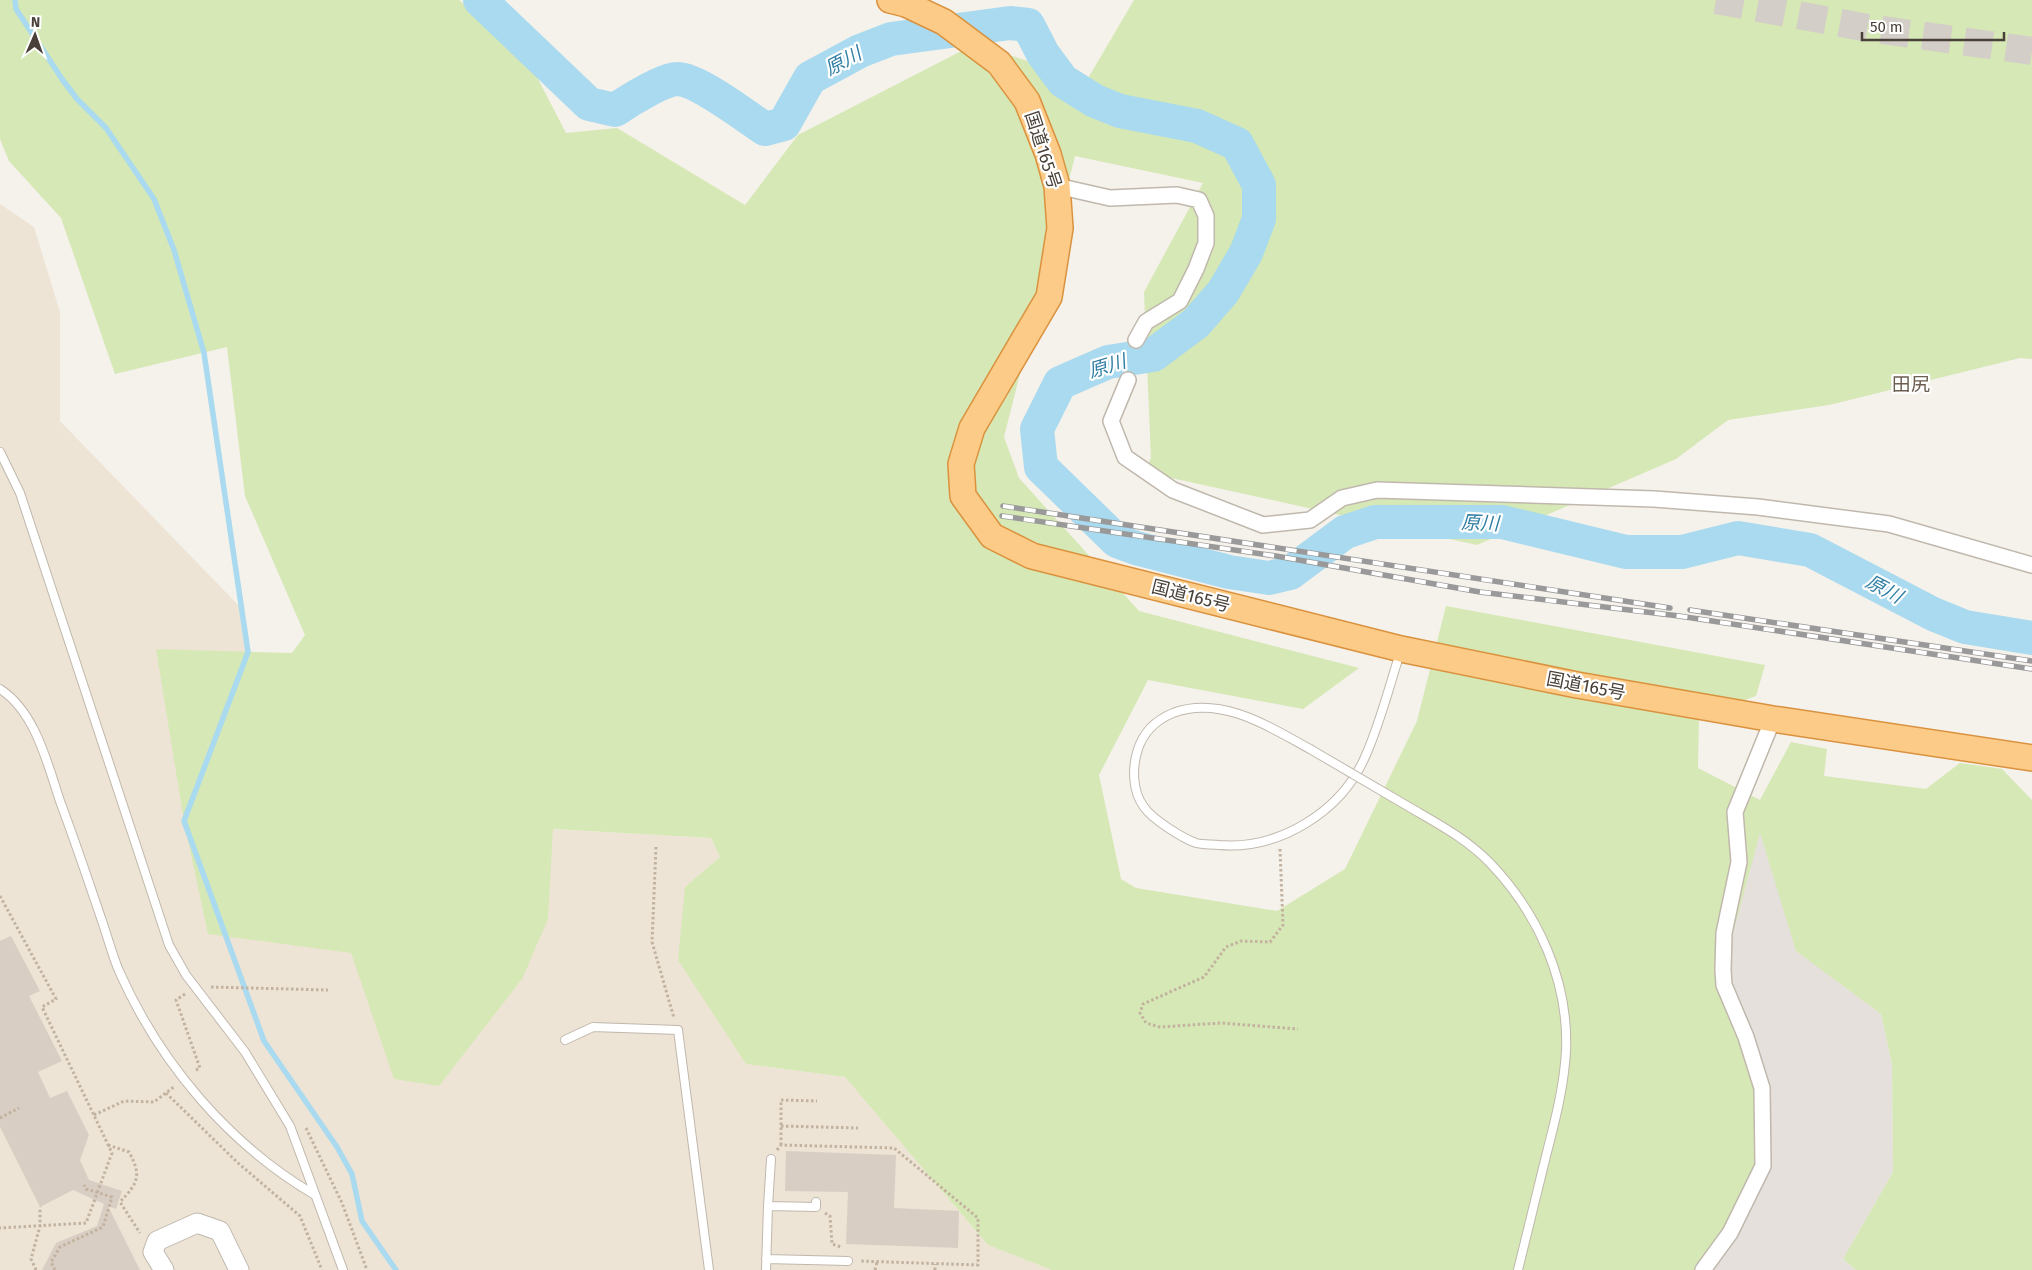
<svg xmlns="http://www.w3.org/2000/svg" width="2032" height="1270" viewBox="0 0 2032 1270" font-family="'Fira Sans','Noto Sans JP',sans-serif">
  <style>
    .industrial { fill: #e5e0dc }
    .education { fill: #ede4d5 }
    .green { fill: #d6e8b5 }
    .lines { fill: none; stroke-linecap: round; stroke-linejoin: round }
    .stream { stroke: #a9daef; stroke-width: 5.5 }
    .river { stroke: #a9daef; stroke-width: 34 }
    .building { fill: #d9cec3 }
    .motorway-tunnel { stroke: #d3cec7; stroke-width: 28; stroke-dasharray: 28 14; stroke-linecap: butt }
    .service-casing { stroke: #c0b8ad; stroke-width: 10 }
    .minor-casing { stroke: #c0b8ad; stroke-width: 18 }
    .tertiary-casing { stroke: #c0b8ad; stroke-width: 21 }
    .trunk-casing { stroke: #da923f; stroke-width: 28 }
    .path { stroke: #c2b29f; stroke-width: 3; stroke-dasharray: 2.5 2.5; stroke-linecap: butt }
    .service { stroke: #fff; stroke-width: 8 }
    .minor { stroke: #fff; stroke-width: 15 }
    .tertiary { stroke: #fff; stroke-width: 19 }
    .trunk { stroke: #fbcb87; stroke-width: 25 }
    .rail-casing { stroke: #999; stroke-width: 5.5 }
    .rail { stroke: #fff; stroke-width: 4; stroke-dasharray: 11; stroke-linecap: butt }
    .service-bridge-casing { stroke: #c0b8ad; stroke-width: 10; stroke-linecap: butt }
    .service-bridge { stroke: #fff; stroke-width: 8 }
    .labels { text-anchor: middle; dominant-baseline: central; stroke-width: 4.5; stroke-linejoin: round; paint-order: stroke }
    .street-label { font-size: 18px; fill: #494139; stroke: #fff }
    .water-label { font-size: 19px; font-style: italic; fill: #307ea4; stroke: #fff }
    .neighbourhood-label { font-size: 19px; fill: #6c5e50; stroke: #fff }
  </style>
  <rect width="100%" height="100%" fill="#f5f1eb"/>
  <path class="industrial" d="M1760,832L1797,951L1881,1014L1892,1064L1893,1172L1843,1259L1856,1270H1703L1723,970Z"/>
  <path class="education" d="M0,204L34,227L60,312V421L241,608L248,652L296,815L711,838L720,857L685,887L746,1064L845,1077L988,1245L1052,1270H0Z"/>
  <path class="green" d="M0,0H459L526,56L566,133L617,128L745,205L798,135L975,44L1087,80L1134,0H2032V359L2020,358L1829,405L1728,420L1676,459L1477,545L1144,472L1151,458L1144,292L1203,183L1075,156L1004,437L1019,478L1139,611L1359,668L1303,709L1148,680L1099,775L1121,879L1136,888L1277,911L1345,869L1417,721L1446,606L1765,665L1756,696L1699,717L1698,768L1760,800L1791,742L1827,749L1824,776L1926,789L1960,763L2002,769L2032,800V1270H1856L1843,1259L1893,1172L1892,1064L1881,1014L1796,951L1760,833L1723,971L1762,1088L1763,1155L1703,1270H1052L988,1245L845,1077L746,1064L678,960L685,887L720,857L711,838L553,829L548,919L522,979L439,1086L394,1079L351,953L208,934L184,821L156,649L292,653L305,635L245,496L227,347L115,374L61,218L9,161L0,139Z"/>
  <g class="lines">
    <path class="stream" d="M15,0L16,9L62,79L77,99L106,128L154,199L174,250L204,353L248,652L184,821L264,1041L337,1147L352,1174L362,1221L396,1270"/>
    <path class="river" d="M480,0L589,104L615,110C627,102 665,78 678,79C699,80 745,116 765,129L784,124L810,78L860,51L891,39L1010,23L1028,25L1043,54L1063,81L1095,101L1120,111L1197,126L1237,144L1259,185V219L1246,253L1223,292L1196,323L1153,355L1108,362L1060,383L1037,429L1041,467L1117,541L1136,548L1229,572L1269,578L1290,573L1345,532L1375,522H1502L1626,552H1682L1738,538L1810,550L1933,614L1965,627L2032,638"/>
  </g>
  <path class="building" d="M11,936L40,991L29,996L62,1061L38,1072L50,1098L67,1091L89,1135L80,1160L89,1180L122,1191L116,1209L108,1206L140,1270H42L56,1243L97,1226L104,1204L73,1190L40,1207L0,1127V941Z
    M786,1151L896,1155L894,1208L959,1211L958,1248L846,1244L848,1192L785,1191Z"/>
  <g class="lines">
    <path class="motorway-tunnel" d="M1716,0L1868,28L2032,51"/>
    <defs>
      <path id="service" d="M0,452L20,493L169,945L186,975L245,1052L290,1126L343,1270
        M0,689C36,712 48,766 61,804C75,841 88,880 101,918C107,935 112,954 119,971C160,1063 228,1144 315,1195
        M1310,749C1270,727 1221,695 1173,713C1156,720 1144,731 1138,749C1132,767 1132,791 1144,807C1152,819 1182,838 1196,843C1203,845 1212,844 1219,845C1279,850 1341,812 1365,757C1380,724 1389,687 1400,653
        M1416,811C1442,826 1469,841 1490,863C1538,913 1569,981 1566,1051C1564,1087 1555,1121 1546,1156C1537,1194 1527,1232 1518,1270
        M565,1040L593,1027L678,1030L709,1270
        M768,1206L771,1159
        M766,1259L848,1261
        M766,1270L768,1206L816,1207V1202"/>
      <path id="minor" d="M1057,186L1110,198L1177,195L1199,200L1206,216V243L1196,269L1180,301L1146,322L1136,340
        M1128,380L1111,421L1125,457L1173,490L1263,525L1310,520L1342,498L1377,490L1654,499L1758,507L1889,524L2032,565
        M1703,1270L1730,1233L1763,1166L1762,1088L1746,1037L1724,985L1723,970L1724,933L1739,862L1735,812L1773,719"/>
      <path id="tertiary" d="M164,1270L153,1252L157,1241L197,1223L220,1231L239,1270"/>
      <path id="trunk" d="M890,0L906,4L944,22L999,63L1027,101L1048,154L1057,186L1060,228L1049,297L972,428L961,464L963,496L992,536L1032,556L1401,649L1577,685L1773,719L2032,758"/>
    </defs>
    <use href="#service" class="service-casing"/>
    <use href="#minor" class="minor-casing"/>
    <use href="#tertiary" class="tertiary-casing"/>
    <use href="#trunk" class="trunk-casing"/>
    <path class="path" d="M656,847L652,942L674,1018
      M1280,849L1283,925L1270,942L1241,941L1226,947L1204,977L1143,1004L1140,1013L1146,1023L1160,1027L1221,1023L1298,1029
      M0,896L56,999L42,1007L112,1153L86,1223L0,1228
      M211,987L328,990
      M185,994L176,1000L200,1068L194,1071
      M166,1093L238,1163L300,1216L322,1270
      M94,1115L124,1101L154,1102L175,1086
      M0,1118L19,1108
      M781,1126L858,1128
      M306,1128L342,1203L367,1270
      M108,1145L129,1152C142,1176 138,1183 120,1202L140,1233
      M781,1145V1100L817,1101
      M777,1150L781,1145L894,1148L978,1218V1265L859,1261
      M825,1213L830,1216L832,1244L841,1247
      M36,1270L31,1259L40,1226V1207
      M55,1270L51,1262L60,1247L103,1227L112,1197L86,1189L84,1185
      M875,1270L877,1262
      M935,1270V1264"/>
    <use href="#service" class="service"/>
    <use href="#minor" class="minor"/>
    <use href="#tertiary" class="tertiary"/>
    <use href="#trunk" class="trunk"/>
    <defs>
      <path id="rail" d="M1003,506L1670,608
        M1002,516L1276,556L1480,592L1679,616L2032,669
        M1690,610L2032,661"/>
    </defs>
    <use href="#rail" class="rail-casing"/>
    <use href="#rail" class="rail"/>
    <defs>
      <path id="service-bridge" d="M1310,749L1416,811"/>
    </defs>
    <use href="#service-bridge" class="service-bridge-casing"/>
    <use href="#service-bridge" class="service-bridge"/>
  </g>
  <g class="labels">
    <g class="street-label">
      <text transform="translate(1043 150) rotate(72)">国道165号</text>
      <text transform="translate(1191 596) rotate(14)">国道165号</text>
      <text transform="translate(1586 686) rotate(11)">国道165号</text>
    </g>
    <g class="water-label">
      <text transform="translate(843 61) rotate(-28)">原川</text>
      <text transform="translate(1107 366) rotate(-17)">原川</text>
      <text transform="translate(1480 523) rotate(2)">原川</text>
      <text transform="translate(1884 589) rotate(28)">原川</text>
    </g>
    <g class="neighbourhood-label">
      <text x="1911" y="384">田尻</text>
    </g>
  </g>
  <g transform="translate(35 35) rotate(2)" stroke="#ffffff" stroke-width="4" paint-order="stroke">
  <path d="M0-4L9 19L0 12L-9 19Z" fill="#494139"/>
  <text y="-8" font-size="14" font-weight="bold" text-anchor="middle" fill="#494139">N</text>
  </g>
  <path d="M1862 32v8h142v-8" fill="none" stroke="#494139" stroke-width="2.5"/>
  <text x="1870" y="32" font-size="15" fill="#494139" stroke="#ffffff" stroke-width="4" paint-order="stroke">50 m</text>
</svg>
